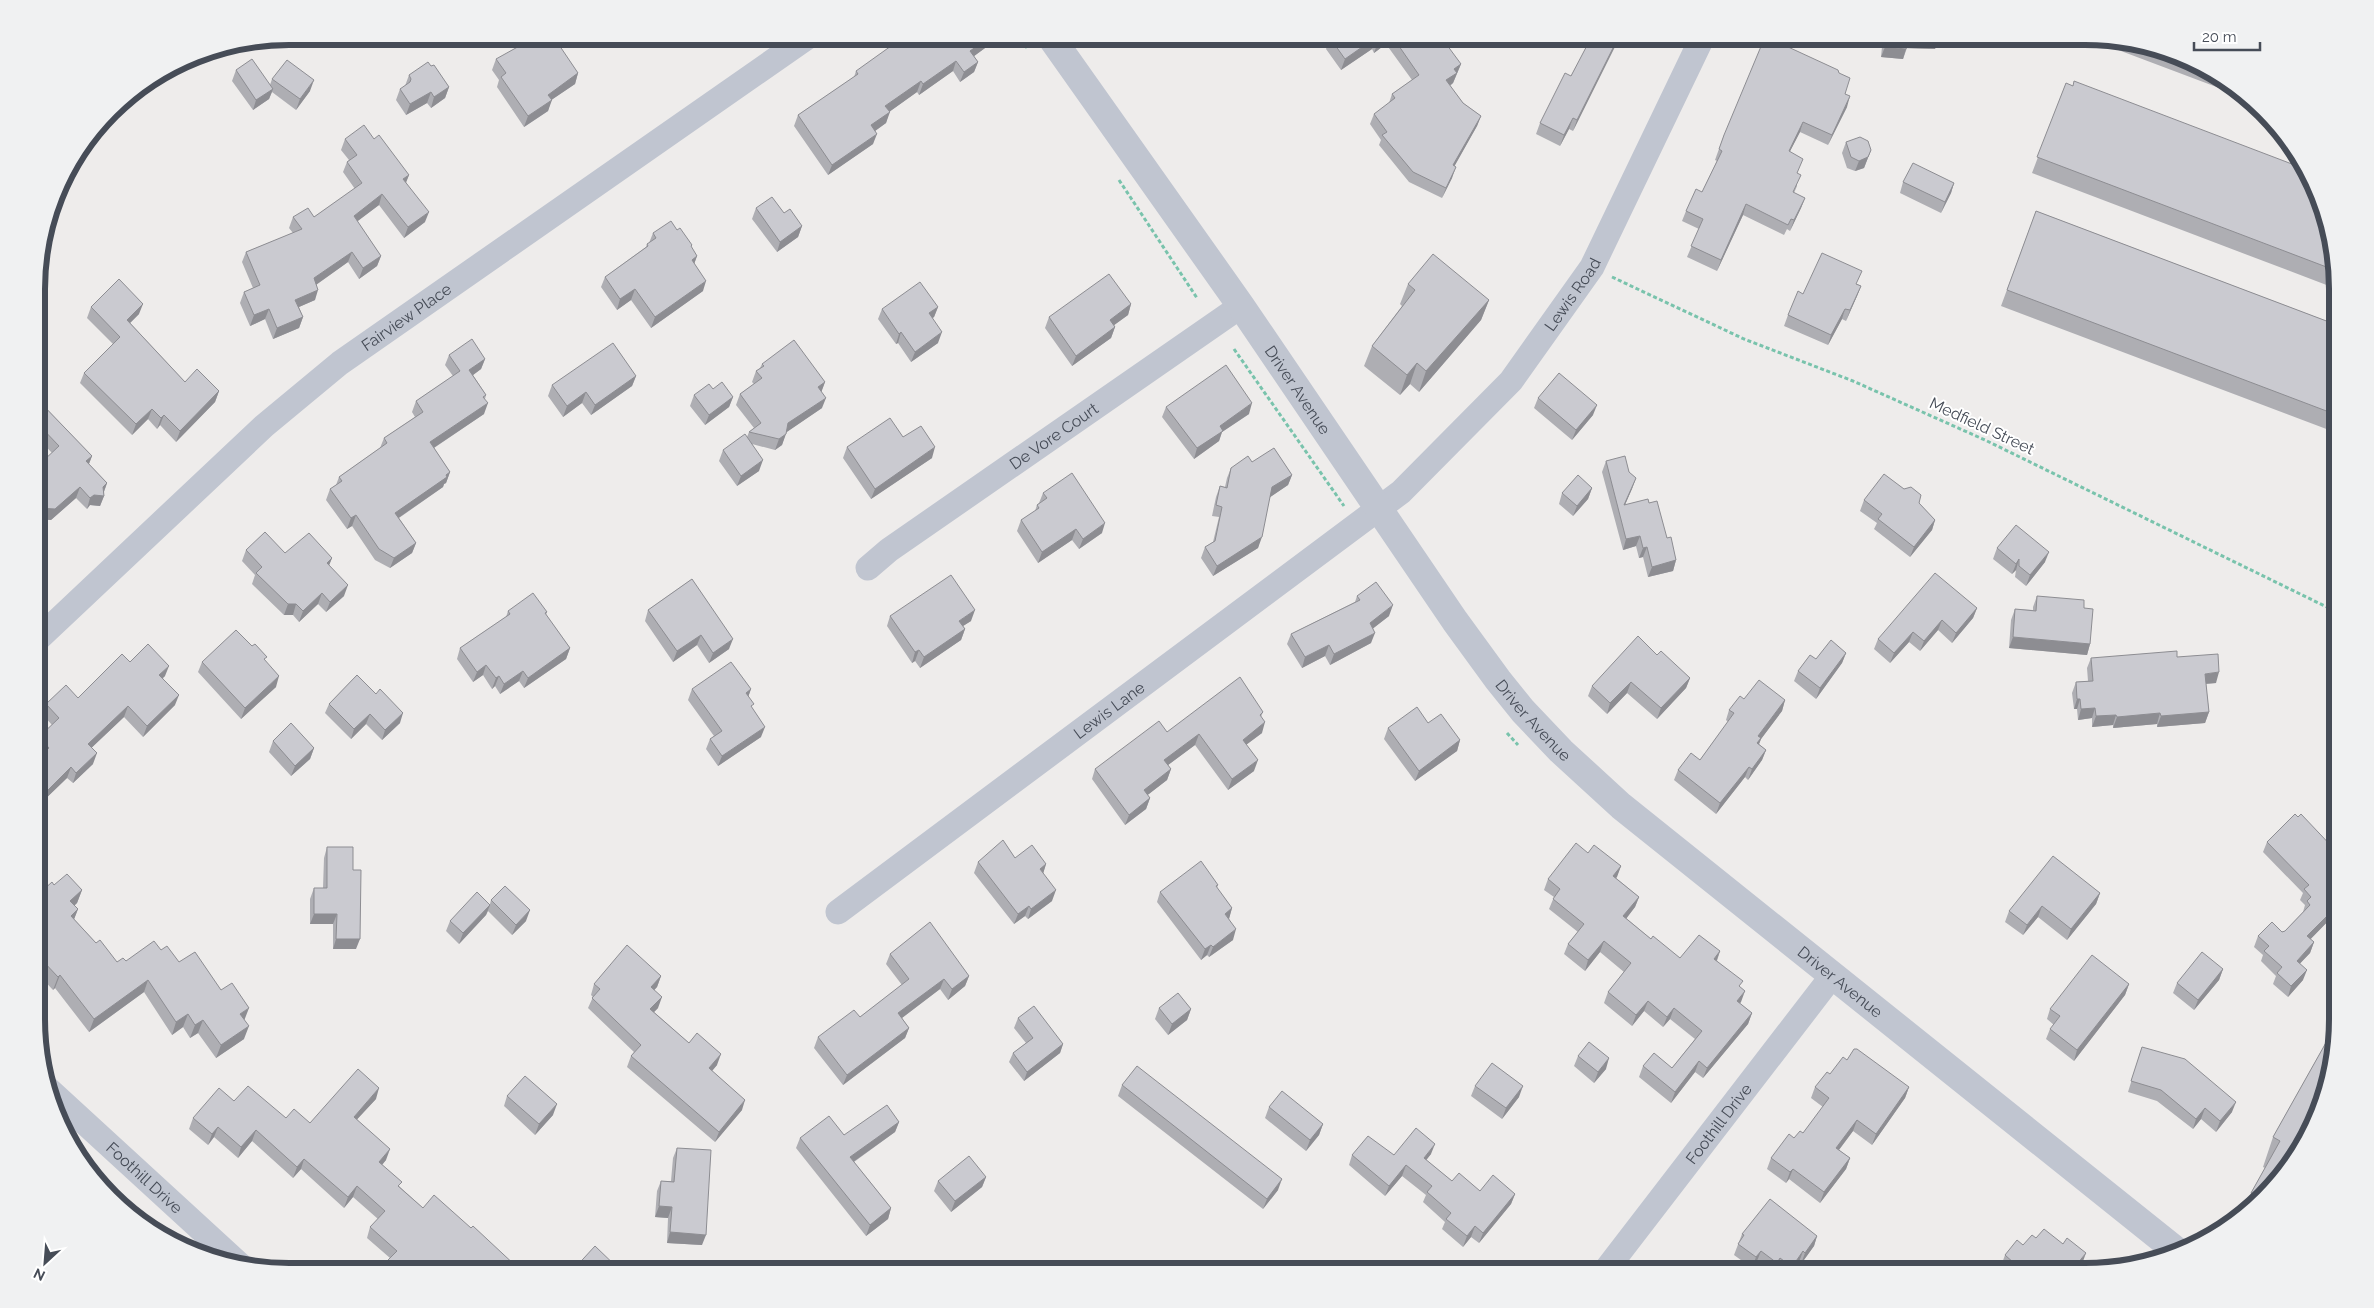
<svg xmlns="http://www.w3.org/2000/svg" width="2374" height="1308" viewBox="0 0 2374 1308" font-family="Raleway,sans-serif">
  <style>
    .lines { fill: none; stroke-linecap: round; stroke-linejoin: round }
    .path { stroke: #79c3ac; stroke-width: 3; stroke-dasharray: 4 2.5; stroke-linecap: butt }
    .minor { stroke: #c0c5d0; stroke-width: 25 }
    .tertiary { stroke: #c0c5d0; stroke-width: 28 }
    .wall { fill: #aeaeb3 }
    .shaded-wall { fill: #8d8d92 }
    .building { fill: #cacad0; stroke: #8d8d92 }
    .labels { text-anchor: middle; dominant-baseline: central; stroke-width: 4; stroke-linejoin: round; paint-order: stroke }
    .street-label { font-size: 16px; fill: #464c57; stroke: #fff }
    .rim { fill: none; stroke: #464c57; stroke-width: 6 }
  </style>
  <rect width="100%" height="100%" fill="#eeeceb"/>
  <g class="lines">
    <path class="path" d="M1019,36L1027,48
      M1119,180L1197,298
      M1612,277L1744,339L1853,381L1985,440L2337,612
      M1234,349L1344,506
      M1507,733L1518,745"/>
    <g class="minor">
      <path id="s1" d="M868,568L889,550L1241,306"/>
      <path id="s2" d="M38,639L264,426L340,363L809,36"/>
      <path id="s3" d="M838,912L1401,492L1511,381L1592,267L1703,36"/>
      <path id="s4" d="M48,1089L241,1266"/>
      <path id="s5" d="M1605,1271L1832,976"/>
    </g>
    <path class="tertiary" id="s6" d="M1050,36L1241,306L1455,621L1498,680L1523,711L1561,751L1621,806L2178,1252"/>
  </g>
  <path class="wall" d="M1333,36H1434L1440,44L1461,64L1453,83L1450,86L1463,103L1481,116L1477,126L1454,166L1452,178L1442,198L1409,182L1379,145L1381,140L1370,124L1374,114L1389,103L1392,94L1412,80L1386,44L1374,53L1372,49L1341,70L1326,49L1330,38Z
    M1582,36H1624L1623,38L1620,37L1573,131L1569,129L1560,146L1536,134L1540,123L1571,76L1590,41Z
    M1883,36H1974L1973,39L1939,37L1935,49L1907,48L1903,59L1881,57Z
    M2107,39L2151,45L2211,70L2251,100L2113,48L2114,44L2107,41Z
    M996,40L974,56L978,62L974,72L960,82L953,71L919,95L917,92L889,112L886,123L875,131L873,144L828,175L794,126L798,115L854,77L856,71Z
    M496,59L578,73L575,84L551,100L548,111L524,127L497,87L499,80L492,70Z
    M236,70L270,85L272,79L310,91L296,110L272,92L269,99L253,110L232,81Z
    M1839,73L1845,94L1847,107L1828,145L1800,132L1790,151L1797,173V186L1794,193L1805,198L1801,208L1790,231L1787,229L1784,235L1743,215L1717,271L1687,257L1699,229L1682,221L1686,211L1702,192L1717,161L1715,160L1724,135Z
    M409,75L449,87L445,98L431,108L427,103L406,115L396,100L400,89L405,86Z
    M2066,83L2073,86L2324,208L2337,272V289L2032,173Z
    M345,139H374L409,175L406,182L425,222L404,238L379,205L357,221L381,256L377,266L359,279L348,262L316,285L315,300L299,307L303,317L299,328L273,339L265,319L250,326L240,303L244,292L253,288L242,262L246,252L293,233L289,228L293,217H314L355,189L343,172L347,162L349,160L341,150Z
    M1846,142L1871,150L1864,168L1855,171L1847,168L1842,153Z
    M1903,182L1954,183L1951,193L1941,213L1900,193Z
    M756,208L784,213L802,226L798,237L777,252L752,219Z
    M2036,211L2337,325V433L2001,306Z
    M677,230L697,256L694,264L703,291L651,328L631,300L617,310L601,287L605,277L646,247L647,244L649,243L653,233Z
    M1408,284L1489,300L1481,320L1419,392L1410,384L1400,395L1364,366L1372,346L1402,306L1400,304Z
    M1857,284L1861,286L1857,296L1846,321L1842,319L1828,345L1784,326L1788,315L1803,294Z
    M1131,304L1128,315L1114,325L1115,327L1111,338L1072,366L1045,328L1049,317Z
    M91,307L139,314L130,323L185,382L219,391L215,402L176,442L160,425L157,429L148,419L132,435L80,383L84,373L113,344L87,318Z
    M938,307L934,317L932,318L938,343L911,362L898,343L896,344L878,319L882,309Z
    M449,355L485,359L481,369L473,375L486,395L485,399L484,414L434,448L450,472L446,483L444,484L443,487L399,518L416,543L412,553L390,568L375,560L352,526L347,529L326,500L330,489L336,485L339,477L380,448L384,438L415,417L412,412L416,401L453,376L445,365Z
    M762,364L825,382L821,392L822,408L786,432L782,445L775,450L752,444L759,471L737,486L719,461L723,450L747,437L749,432L754,428L736,405L740,394L754,384L752,382L756,371L760,368Z
    M636,376L632,386L591,415L582,403L563,417L548,396L552,385Z
    M713,389L733,397L729,407L705,425L690,406L694,395Z
    M1538,398L1593,415L1572,440L1534,408Z
    M38,400L92,456L89,464L107,483L104,492V496L100,506L90,505L87,509L76,498L51,520L38,519V481L39,471L43,461L52,453L38,438Z
    M1166,407L1249,414L1222,432L1219,441L1194,459L1162,417Z
    M903,437L932,458L871,499L843,458L847,447Z
    M1606,461L1629,472L1636,478L1625,505L1649,503L1667,538L1676,560L1673,571L1648,577L1643,557L1639,558L1636,546L1623,550L1602,472Z
    M1252,462L1292,475L1288,485L1270,497L1258,548L1213,576L1201,558L1205,547L1213,542L1219,517L1212,516L1216,497L1220,486L1225,487L1227,478L1231,468Z
    M1592,488L1588,499L1573,516L1559,504L1562,493Z
    M1043,493L1102,533L1079,549L1072,540L1038,563L1017,531L1021,520L1035,511L1037,505L1039,503Z
    M1864,500L1919,503L1935,520L1932,530L1910,557L1874,529L1877,523L1860,511Z
    M1997,548L2045,562L2026,586L2015,577L2016,570L2012,574L1993,559Z
    M246,550L285,553L332,558L329,565L344,596L326,612L318,604L299,622L293,615H284L252,584L255,575L242,561Z
    M692,579L729,649L709,663L697,645L673,662L645,621L648,610Z
    M1357,596L1389,616L1373,628L1371,643L1330,665L1325,656L1302,668L1287,644L1291,634L1355,602Z
    M2037,596L2090,644L2087,655L2009,648L2011,620L2015,609L2033,610V607Z
    M1977,608L1973,618L1952,643L1938,630L1920,651L1909,642L1890,663L1874,649L1878,639Z
    M508,611L547,612L546,615L570,648L566,659L524,688L519,681L500,694L495,686L492,689L483,675L473,682L457,659L460,648L506,617Z
    M890,616L971,621L963,626L965,629L961,640L920,668L915,661L912,663L887,626Z
    M1846,653L1842,663L1816,699L1794,681L1798,671L1816,659Z
    M1657,655L1690,678L1686,688L1657,719L1627,693L1607,714L1588,696L1592,686Z
    M2177,657L2216,683L2206,684L2209,712L2205,723L2157,727V724L2113,728V725L2092,727V718L2078,720L2077,709H2074L2072,693L2076,682L2088,681L2087,668L2091,658Z
    M130,662L165,676L163,678L175,705L143,737L124,717L91,748L93,764L73,783L67,778L40,804L38,802V758L42,755L38,751V739L39,737L52,725L43,715L46,704L78,698Z
    M202,662L276,687L241,719L198,672Z
    M357,675L400,723L382,740L366,724L351,739L325,713L329,704Z
    M692,689H751L748,697L761,737L718,766L706,749L710,739L714,736L688,700Z
    M1744,699L1785,700L1782,711L1761,739L1759,744L1766,750L1762,760L1748,780L1745,777L1716,814L1674,780L1678,770L1700,760L1728,722L1726,720L1729,710Z
    M1263,712L1261,717L1262,733L1246,745L1254,771L1228,790L1195,745L1168,765L1171,769L1167,780L1147,795L1150,798L1146,809L1125,825L1092,779L1095,769L1167,732Z
    M1428,723L1460,740L1457,751L1415,781L1384,739L1388,728Z
    M273,741L314,748L310,759L291,776L269,752Z
    M2267,842L2337,912L2310,939L2314,942L2310,953L2300,963L2303,980L2288,997L2273,984L2276,976L2261,961L2263,955L2254,947L2258,936L2285,931L2303,912L2305,905L2300,900L2303,893L2263,852Z
    M327,847L353,870L356,949H333V924H310V899L314,888H323L324,858Z
    M1588,853L1621,866L1616,878L1639,897L1635,907L1626,918L1651,939L1680,958L1720,951L1717,961L1740,988L1741,1002L1739,1003L1752,1013L1748,1024L1703,1078L1695,1072L1671,1103L1639,1077L1643,1066L1672,1068L1695,1039L1670,1019L1663,1027L1644,1011L1632,1026L1604,1003L1608,992L1624,972L1600,952L1585,971L1564,954L1568,944L1578,932L1549,909L1554,897L1544,890L1548,879Z
    M1015,858L1046,864L1043,873L1052,901L1028,919L1025,916L1014,924L974,873L978,862Z
    M54,885L82,890L77,903L74,906L78,909L74,919L96,943L117,962L126,961L161,950L221,990L244,1020V1039L216,1058L198,1033L190,1038L183,1027L172,1035L144,992L89,1032L55,988L53,990L38,974V888L42,891Z
    M1218,885L1217,888L1232,908L1229,918L1233,940L1209,957L1207,955L1201,960L1157,902L1160,892Z
    M2100,893L2096,904L2067,940L2038,917L2023,935L2005,922L2009,911Z
    M491,900L526,921L512,935L488,911L486,915L459,944L446,931L450,921L490,904Z
    M890,954L969,976L965,986L948,1000L940,989L902,1018L909,1028L905,1038L843,1085L814,1048L818,1037L860,1017L902,985L886,964Z
    M2223,969L2219,980L2194,1010L2173,993L2177,983Z
    M661,976L657,987L654,990L658,1008L654,1012L689,1043L717,1065L712,1071L742,1110L715,1142L627,1067L631,1056L634,1052L588,1008L593,997L591,995L594,984Z
    M2129,984L2125,995L2074,1061L2046,1039L2050,1029L2054,1025L2047,1019L2050,1009Z
    M1159,1008L1191,1009L1187,1020L1168,1035L1155,1019Z
    M1018,1018L1063,1044L1060,1053L1024,1081L1009,1062L1013,1053L1026,1043L1014,1028Z
    M2337,1023L2264,1198L2243,1215L2251,1193L2265,1168L2263,1167L2273,1137Z
    M2142,1047L2232,1112L2216,1132L2201,1119L2193,1129L2157,1101L2128,1092Z
    M1578,1056L1606,1069L1594,1083L1574,1066Z
    M1847,1060L1909,1087L1905,1098L1872,1145L1853,1131L1839,1150L1850,1158L1846,1169L1820,1203L1789,1179L1786,1183L1767,1169L1771,1158L1794,1138L1803,1133L1823,1107L1811,1098L1815,1087Z
    M1122,1085L1278,1190L1263,1209L1118,1096Z
    M1475,1086L1519,1097L1502,1119L1471,1096Z
    M507,1096L553,1115L535,1135L504,1106Z
    M376,1099L357,1119L386,1160L382,1165L400,1187L423,1208L517,1272H383L387,1261L390,1258L367,1238L370,1227L378,1219L353,1197L344,1208L301,1169L293,1178L252,1141L238,1158L214,1137L208,1145L189,1129L193,1118L234,1101L286,1118L310,1123Z
    M1269,1107L1323,1124L1319,1135L1306,1151L1265,1118Z
    M899,1122L895,1132L854,1162L891,1208L888,1219L866,1236L796,1148L800,1138L844,1135Z
    M677,1148L702,1245L667,1243L668,1218L655,1217L657,1191L661,1181H671L673,1158Z
    M1431,1154L1426,1160L1452,1181L1480,1191L1515,1194L1511,1204L1479,1243L1471,1237L1463,1247L1442,1229L1445,1222L1423,1202L1426,1195L1402,1176L1385,1196L1349,1165L1352,1155Z
    M986,1177L982,1187L951,1212L934,1191L938,1181Z
    M1742,1234L1817,1236L1814,1246L1801,1264L1799,1262L1792,1271H1780L1777,1269L1775,1271H1771L1757,1261L1752,1268L1734,1255Z
    M2036,1238L2082,1264L2080,1267L2081,1271H2008L2001,1266L2005,1255Z"/>
  <path class="shaded-wall" d="M991,36H998L996,40L966,62L970,51Z
    M1387,36H1389L1386,44L1374,53L1378,42Z
    M1619,36H1620L1573,131L1577,120Z
    M1936,36H1974L1973,39Z
    M1908,37L1939,39L1935,49L1904,48Z
    M1375,38L1372,49L1341,70L1345,59Z
    M1885,47L1906,49L1903,59L1881,57Z
    M956,61L953,71L919,95L923,84Z
    M978,62L974,72L960,82L964,72Z
    M1461,64L1453,83L1442,91L1446,80L1454,69Z
    M578,73L575,84L544,105L548,95Z
    M314,80L310,91L296,110L300,99Z
    M921,81L917,92L882,117L885,106Z
    M449,87L445,98L431,108L434,97Z
    M273,89L269,99L253,110L256,100Z
    M431,92L427,103L406,115L410,104Z
    M1850,96L1847,107L1828,145L1832,135Z
    M552,100L548,111L524,127L528,116Z
    M890,112L886,123L868,136L871,125Z
    M1481,116L1477,126L1449,176L1453,165Z
    M1573,118L1569,129L1560,146L1564,135Z
    M1803,122L1800,132L1785,161L1789,151Z
    M877,134L873,144L828,175L832,165Z
    M1871,150L1864,168L1855,171L1859,161Z
    M1456,167L1452,178L1442,198L1446,188Z
    M409,175L405,185L403,179Z
    M1954,183L1951,193L1941,213L1945,202Z
    M382,194L379,205L350,227L354,216Z
    M1805,198L1801,208L1790,231L1794,220Z
    M1746,204L1743,215L1717,271L1721,260Z
    M429,212L425,222L404,238L408,227Z
    M802,226L798,237L777,252L780,242Z
    M352,252L348,262L310,289L314,278Z
    M381,256L377,266L359,279L363,268Z
    M697,256L693,267L692,260Z
    M706,281L703,291L651,328L655,317Z
    M1861,286L1857,296L1846,321L1850,310Z
    M635,289L631,300L617,310L620,299Z
    M318,290L315,300L292,310L295,300Z
    M1489,300L1481,320L1419,392L1426,371Z
    M143,304L139,314L123,330L127,320Z
    M1131,304L1128,315L1106,331L1110,320Z
    M938,307L934,317L925,324L929,313Z
    M269,309L265,319L250,326L254,315Z
    M1845,309L1842,319L1828,345L1831,335Z
    M303,317L299,328L273,339L277,328Z
    M1115,327L1111,338L1072,366L1076,356Z
    M901,332L898,343L896,344L899,334Z
    M942,332L938,343L911,362L915,352Z
    M485,359L481,369L465,381L469,370Z
    M1417,363L1410,384L1400,395L1407,375Z
    M636,376L632,386L591,415L595,405Z
    M825,382L821,393L818,387Z
    M219,391L215,402L176,442L180,431Z
    M586,392L582,403L563,417L567,406Z
    M733,397L729,407L705,425L709,415Z
    M826,398L822,408L784,434L788,423Z
    M488,403L484,414L426,453L430,442Z
    M1252,403L1249,414L1222,432L1219,441L1194,459L1197,448L1220,426Z
    M1597,405L1593,415L1572,440L1576,430Z
    M152,409L148,419L132,435L136,424Z
    M164,415L160,425L157,429L161,418Z
    M786,434L782,445L775,450L779,439Z
    M935,447L932,458L871,499L875,489Z
    M92,456L88,466L86,461Z
    M763,460L759,471L737,486L741,476Z
    M450,472L446,483L444,484L443,487L391,523L395,513Z
    M1292,475L1288,485L1269,498L1272,487Z
    M1636,478L1632,489L1620,516L1624,505Z
    M107,483L103,494L104,496L100,506L90,505L87,509L90,498Z
    M80,487L76,498L51,520L38,519V508Z
    M1592,488L1588,499L1573,516L1577,506Z
    M356,515L352,526L347,529L351,518Z
    M1935,520L1932,530L1910,557L1914,547Z
    M1105,523L1102,533L1079,549L1083,539Z
    M1076,529L1072,540L1038,563L1042,552Z
    M1640,536L1636,546L1623,550L1626,539Z
    M1262,537L1258,548L1213,576L1217,566Z
    M416,543L412,553L390,568L394,558Z
    M1647,547L1643,557L1639,558L1643,548Z
    M2049,552L2045,562L2026,586L2030,575Z
    M332,558L328,568L327,563Z
    M2019,559L2016,570L2012,574L2016,564Z
    M1676,560L1673,571L1648,577L1652,567Z
    M348,585L344,596L326,612L330,602Z
    M322,593L318,604L299,622L303,611Z
    M288,604H296L293,615H284Z
    M1393,605L1389,616L1366,634L1370,623Z
    M1977,608L1973,618L1952,643L1956,633Z
    M975,610L971,621L955,631L959,621Z
    M1942,620L1938,630L1920,651L1924,641Z
    M965,629L961,640L920,668L924,657Z
    M1913,632L1909,642L1890,663L1894,653Z
    M1375,633L1371,643L1330,665L1334,654Z
    M701,635L697,645L673,662L677,651Z
    M2013,637L2090,644L2087,655L2009,648Z
    M733,639L729,649L709,663L713,653Z
    M1329,645L1325,656L1302,668L1305,657Z
    M570,648L566,659L524,688L528,678Z
    M919,650L915,661L912,663L915,652Z
    M1846,653L1842,663L1816,699L1820,688Z
    M486,665L483,675L473,682L477,672Z
    M169,666L165,676L155,685L159,675Z
    M523,671L519,681L500,694L504,684Z
    M2219,672L2216,683L2202,684L2205,674Z
    M279,676L276,687L241,719L245,708Z
    M499,676L495,686L492,689L496,678Z
    M1690,678L1686,688L1657,719L1661,708Z
    M1631,682L1627,693L1607,714L1610,703Z
    M751,689L747,700L746,693Z
    M179,695L175,705L143,737L147,726Z
    M2077,699H2080L2077,709H2074Z
    M1785,700L1782,711L1761,739L1757,749L1753,754L1758,736Z
    M128,706L124,717L84,755L88,744Z
    M2095,708L2092,718L2078,720L2081,709Z
    M2209,712L2205,723L2157,727L2161,716Z
    M403,713L400,723L382,740L385,730Z
    M2160,713L2157,724L2113,728L2117,717Z
    M370,714L366,724L351,739L354,729Z
    M2116,715L2113,725L2092,727L2096,716Z
    M1265,722L1262,733L1239,750L1243,740Z
    M765,727L761,737L718,766L722,756Z
    M1199,734L1195,745L1160,771L1164,760Z
    M1460,740L1457,751L1415,781L1419,771Z
    M314,748L310,759L291,776L295,766Z
    M1766,750L1762,760L1748,780L1752,769Z
    M97,753L93,764L73,783L76,773Z
    M1258,760L1254,771L1228,790L1232,779Z
    M71,767L67,778L40,804L44,794Z
    M1749,767L1745,777L1716,814L1720,803Z
    M1171,769L1167,780L1140,801L1144,790Z
    M1150,798L1146,809L1125,825L1129,815Z
    M1046,864L1043,874L1040,869Z
    M1621,866L1617,877L1609,886L1613,876Z
    M82,890L77,903L65,914L70,901Z
    M1056,890L1052,901L1028,919L1031,909Z
    M2100,893L2096,904L2067,940L2071,929Z
    M1639,897L1635,907L1620,927L1623,916Z
    M490,905L486,915L459,944L463,933Z
    M1029,906L1025,916L1014,924L1018,914Z
    M2042,906L2038,917L2023,935L2027,925Z
    M2337,906V912L2303,947L2307,936Z
    M1232,908L1229,919L1225,914Z
    M78,909L73,922L71,916Z
    M530,910L526,921L512,935L516,925Z
    M314,914H337L333,924H310Z
    M1236,929L1233,940L1209,957L1213,947Z
    M336,939H360L356,949H333Z
    M1604,941L1600,952L1585,971L1588,960Z
    M2314,942L2310,953L2293,971L2297,961Z
    M1211,945L1207,955L1201,960L1205,949Z
    M1720,951L1716,962L1714,959Z
    M42,960L38,969V963Z
    M2223,969L2219,980L2194,1010L2198,1000Z
    M2307,970L2303,980L2288,997L2291,986Z
    M60,975L55,988L53,990L58,977Z
    M661,976L657,987L647,998L651,987Z
    M969,976L965,986L948,1000L952,989Z
    M944,979L940,989L894,1024L898,1013Z
    M148,980L144,992L89,1032L94,1019Z
    M2129,984L2125,995L2074,1061L2077,1050Z
    M1745,991L1741,1002L1733,1012L1737,1001Z
    M662,997L658,1008L646,1020L650,1009Z
    M1648,1001L1644,1011L1632,1026L1636,1015Z
    M249,1008L244,1021L240,1014Z
    M1674,1008L1670,1019L1663,1027L1667,1017Z
    M1191,1009L1187,1020L1168,1035L1172,1024Z
    M1752,1013L1748,1024L1703,1078L1707,1068Z
    M188,1014L183,1027L172,1035L176,1022Z
    M203,1020L198,1033L190,1038L195,1025Z
    M249,1026L244,1039L216,1058L221,1045Z
    M909,1028L905,1038L843,1085L847,1075Z
    M1063,1044L1060,1053L1024,1081L1027,1072Z
    M721,1054L717,1065L705,1079L709,1068Z
    M1609,1058L1606,1069L1594,1083L1598,1072Z
    M1699,1061L1695,1072L1671,1103L1675,1092Z
    M1523,1086L1519,1097L1502,1119L1506,1108Z
    M1909,1087L1905,1098L1872,1145L1876,1134Z
    M379,1088L376,1099L350,1127L354,1117Z
    M745,1100L742,1110L715,1142L719,1132Z
    M2236,1102L2232,1112L2216,1132L2220,1121Z
    M557,1104L553,1115L535,1135L539,1124Z
    M2205,1108L2201,1119L2193,1129L2196,1119Z
    M1857,1120L1853,1131L1832,1159L1836,1148Z
    M899,1122L895,1132L846,1167L850,1157Z
    M1323,1124L1319,1135L1306,1151L1310,1140Z
    M218,1127L214,1137L208,1145L212,1134Z
    M256,1130L252,1141L238,1158L241,1147Z
    M1435,1144L1431,1154L1420,1168L1424,1158Z
    M390,1149L386,1160L375,1173L379,1162Z
    M1850,1158L1846,1169L1820,1203L1824,1192Z
    M304,1159L301,1169L293,1178L297,1167Z
    M1406,1165L1402,1176L1385,1196L1389,1186Z
    M1793,1169L1789,1179L1786,1183L1790,1172Z
    M986,1177L982,1187L951,1212L955,1201Z
    M1282,1179L1278,1190L1263,1209L1267,1199Z
    M357,1186L353,1197L344,1208L348,1197Z
    M1515,1194L1511,1204L1479,1243L1483,1233Z
    M659,1206L672,1207L668,1218L655,1217Z
    M891,1208L888,1219L866,1236L870,1225Z
    M1475,1226L1471,1237L1463,1247L1467,1236Z
    M670,1232L706,1235L702,1245L667,1243Z
    M1817,1236L1814,1246L1801,1264L1805,1253Z
    M1761,1251L1757,1261L1752,1268L1756,1257Z
    M1803,1251L1799,1262L1792,1271H1790L1792,1267Z
    M2086,1253L2082,1264L2076,1271L2077,1264Z
    M1780,1258L1777,1269L1774,1271L1777,1263Z"/>
  <path class="building" d="M546,36H553L578,73L548,95L552,100L528,116L501,77L506,73L496,59L523,44L532,46Z
    M905,36H991L970,51L978,62L964,72L956,61L923,84L921,81L885,106L890,112L871,125L877,134L832,165L798,115L858,74L856,71Z
    M1333,36H1387L1378,42L1375,38L1345,59L1330,38Z
    M1392,36H1434L1440,44L1444,41L1461,64L1454,69L1457,73L1446,80L1463,103L1481,116L1453,165L1456,167L1446,188L1413,172L1382,135L1387,132L1374,114L1395,98L1392,94L1419,75Z
    M1592,36H1619L1577,120L1573,118L1564,135L1540,123L1565,73L1571,76Z
    M1886,36H1939V39L1908,37L1906,49L1885,47Z
    M1773,40L1838,70L1839,73L1850,78L1845,94L1850,96L1832,135L1803,122L1789,151L1803,159L1797,173L1801,175L1793,192L1805,198L1794,220L1791,219L1788,225L1746,204L1721,260L1691,246L1703,219L1686,211L1696,189L1702,192L1722,151L1719,149L1724,135L1762,44Z
    M252,59L273,89L256,100L236,70Z
    M287,60L314,80L300,99L272,79Z
    M428,62L431,66L434,65L449,87L434,97L431,92L410,104L400,89L410,82L411,79L409,75Z
    M2074,81L2305,169L2324,208L2337,271L2037,157L2066,83L2073,86Z
    M364,125L374,139L379,135L409,175L403,179L429,212L408,227L382,194L354,216L381,256L363,268L352,252L314,278L318,290L295,300L303,317L277,328L269,309L254,315L244,292L260,285L246,252L302,229L293,217L308,208L314,217L362,183L347,162L357,155L345,139Z
    M1860,137L1868,141L1871,150L1868,157L1859,161L1851,157L1846,142Z
    M1913,163L1954,183L1945,202L1903,182Z
    M772,197L784,213L790,209L802,226L780,242L756,208Z
    M2036,211L2337,325V415L2007,290Z
    M671,221L677,230L680,228L692,245L691,246L697,256L692,260L706,281L655,317L635,289L620,299L605,277L648,246L647,244L656,238L653,233Z
    M1822,253L1862,271L1856,284L1861,286L1850,310L1845,309L1831,335L1788,315L1798,291L1803,294Z
    M1433,254L1489,300L1426,371L1417,363L1407,375L1372,346L1415,290L1408,284Z
    M1109,274L1131,304L1110,320L1115,327L1076,356L1049,317Z
    M119,279L143,304L127,320L185,382L197,369L219,391L180,431L164,415L161,418L152,409L136,424L84,373L120,337L91,307Z
    M920,282L938,307L929,313L942,332L915,352L901,332L899,334L882,309Z
    M472,339L485,359L469,370L486,395L483,397L488,403L430,442L450,472L446,475L447,477L395,513L416,543L394,558L379,549L356,515L351,518L330,489L342,481L339,477L387,443L384,438L423,412L416,401L460,371L449,355Z
    M794,340L825,382L818,387L826,398L788,423L786,434L779,439L749,432L761,423L740,394L762,378L756,371L764,366L762,364Z
    M613,343L636,376L595,405L586,392L567,406L552,385Z
    M1226,365L1252,403L1220,426L1223,431L1197,448L1166,407Z
    M1559,373L1597,405L1576,430L1538,398Z
    M722,382L733,397L709,415L694,395L709,384L713,389Z
    M38,400L92,456L86,461L107,483L103,487L104,496L94,495L90,498L80,487L55,509L38,508V499L40,497L38,495V483L41,480L43,461L59,446L38,424Z
    M890,418L903,437L921,426L935,447L875,489L847,447Z
    M745,434L763,460L741,476L723,450Z
    M1274,448L1292,475L1272,487L1262,537L1217,566L1205,547L1215,541L1222,507L1216,505L1220,486L1227,488L1231,468L1248,456L1252,462Z
    M1625,456L1629,472L1636,478L1624,505L1648,499L1649,503L1657,501L1667,538L1671,537L1676,560L1652,567L1647,547L1643,548L1640,536L1626,539L1606,461Z
    M1072,473L1105,523L1083,539L1076,529L1042,552L1021,520L1039,508L1037,505L1047,498L1043,493Z
    M1884,474L1904,489L1911,487L1921,495L1919,503L1935,520L1914,547L1878,519L1882,514L1864,500Z
    M1578,475L1592,488L1577,506L1562,493Z
    M2016,525L2049,552L2030,575L2019,566V559L2016,564L1997,548Z
    M265,532L285,553L309,533L332,558L327,563L348,585L330,602L322,593L303,611L296,604H288L256,573L262,567L246,550Z
    M1935,573L1977,608L1956,633L1942,620L1924,641L1913,632L1894,653L1878,639Z
    M951,575L975,610L959,621L965,629L924,657L919,650L915,652L890,616Z
    M692,579L733,639L713,653L701,635L677,651L648,610Z
    M1376,582L1393,605L1370,623L1375,633L1334,654L1329,645L1305,657L1291,634L1360,600L1357,596Z
    M533,593L547,612L545,613L570,648L528,678L523,671L504,684L499,676L496,678L486,665L477,672L460,648L510,614L508,611Z
    M2037,596L2084,600V608L2093,609L2090,644L2013,637L2015,609L2036,611Z
    M236,630L252,646L255,644L267,657L264,659L279,676L245,708L202,662Z
    M1638,636L1657,655L1661,651L1690,678L1661,708L1631,682L1610,703L1592,686Z
    M1831,640L1846,653L1820,688L1798,671L1810,655L1816,659Z
    M148,644L169,666L159,675L179,695L147,726L128,706L88,744L97,753L76,773L71,767L44,794L38,788V758L49,748L39,737L59,718L46,704L66,685L78,698L122,654L130,662Z
    M2177,651V657L2218,654L2219,672L2205,674L2209,712L2161,716L2160,713L2117,717L2116,715L2096,716L2095,708L2081,709L2080,699H2077L2076,682L2093,681L2091,658Z
    M731,662L751,689L746,693L754,704L751,706L765,727L722,756L710,739L722,731L692,689Z
    M357,675L376,694L380,689L403,713L385,730L370,714L354,729L329,704Z
    M1240,677L1263,712L1260,715L1265,722L1243,740L1258,760L1232,779L1199,734L1164,760L1171,769L1144,790L1150,798L1129,815L1095,769L1159,721L1167,732Z
    M1759,680L1785,700L1758,736L1761,738L1757,743L1766,750L1752,769L1749,767L1720,803L1678,770L1691,753L1700,760L1734,713L1729,710L1740,696L1744,699Z
    M1417,707L1428,723L1441,714L1460,740L1419,771L1388,728Z
    M291,723L314,748L295,766L273,741Z
    M2295,814L2298,817L2301,814L2337,852V906L2307,936L2314,942L2297,961L2307,970L2291,986L2277,973L2282,967L2264,951L2269,946L2258,936L2272,922L2282,932L2285,931L2310,905L2307,901L2311,897L2304,889L2309,885L2267,842Z
    M1003,840L1015,858L1032,845L1046,864L1040,869L1056,890L1031,909L1029,906L1018,914L978,862Z
    M1576,843L1588,853L1594,845L1621,866L1613,876L1639,897L1623,916L1651,939L1653,936L1680,958L1699,935L1720,951L1714,959L1743,981L1739,986L1745,991L1737,1001L1752,1013L1707,1068L1699,1061L1675,1092L1643,1066L1654,1053L1672,1068L1702,1031L1674,1008L1667,1017L1648,1001L1636,1015L1608,992L1631,963L1604,941L1588,960L1568,944L1584,924L1553,899L1560,889L1548,879Z
    M327,847H353V870H361L360,939H336L337,914H314V888H327Z
    M2053,856L2100,893L2071,929L2042,906L2027,925L2009,911Z
    M1201,861L1218,885L1216,886L1232,908L1225,914L1236,929L1213,947L1211,945L1205,949L1160,892Z
    M67,874L82,890L70,901L78,909L71,916L96,943L100,940L117,962L123,958L126,961L154,941L161,950L167,946L179,962L195,952L221,990L232,983L249,1008L240,1014L249,1026L221,1045L203,1020L195,1025L188,1014L176,1022L148,980L94,1019L60,975L58,977L42,960L38,963V888L42,891L52,882L54,885Z
    M505,886L530,910L516,925L491,900Z
    M477,892L490,905L463,933L450,921Z
    M930,922L969,976L952,989L944,979L898,1013L909,1028L847,1075L818,1037L854,1010L860,1017L909,979L890,954Z
    M627,945L661,976L651,987L662,997L650,1009L689,1043L697,1033L721,1054L709,1068L745,1100L719,1132L631,1056L641,1045L592,998L600,989L594,984Z
    M2202,952L2223,969L2198,1000L2177,983Z
    M2092,955L2129,984L2077,1050L2050,1029L2060,1016L2050,1009Z
    M1178,993L1191,1009L1172,1024L1159,1008Z
    M1034,1006L1063,1044L1027,1072L1013,1053L1033,1038L1018,1018Z
    M2337,1023V1036L2329,1085L2304,1145L2262,1199L2251,1193L2280,1141L2273,1137Z
    M1589,1042L1609,1058L1598,1072L1578,1056Z
    M2142,1047L2185,1059L2236,1102L2220,1121L2205,1108L2196,1119L2161,1090L2131,1081Z
    M1854,1049H1857L1909,1087L1876,1134L1857,1120L1836,1148L1850,1158L1824,1192L1793,1169L1790,1172L1771,1158L1789,1134L1794,1138L1800,1131L1803,1133L1829,1098L1815,1087L1827,1072L1830,1074L1843,1057L1847,1060Z
    M1492,1063L1523,1086L1506,1108L1475,1086Z
    M1137,1066L1282,1179L1267,1199L1122,1085Z
    M358,1069L379,1088L354,1117L390,1149L379,1162L402,1182L398,1186L423,1208L434,1195L471,1228L473,1226L518,1268L514,1272H398L387,1261L397,1251L370,1227L385,1211L357,1186L348,1197L304,1159L297,1167L256,1130L241,1147L218,1127L212,1134L193,1118L219,1088L234,1101L248,1086L286,1118L294,1109L310,1123Z
    M525,1076L557,1104L539,1124L507,1096Z
    M1282,1091L1323,1124L1310,1140L1269,1107Z
    M887,1105L899,1122L850,1157L891,1208L870,1225L800,1138L829,1116L844,1135Z
    M1416,1128L1435,1144L1424,1158L1452,1181L1459,1173L1480,1191L1493,1175L1515,1194L1483,1233L1475,1226L1467,1236L1446,1219L1451,1213L1427,1192L1432,1186L1406,1165L1389,1186L1352,1155L1368,1136L1394,1155Z
    M677,1148L711,1150L706,1235L670,1232L672,1207L659,1206L661,1181L674,1182Z
    M969,1156L986,1177L955,1201L938,1181Z
    M1770,1199L1817,1236L1805,1253L1803,1251L1792,1267L1780,1258L1777,1263L1761,1251L1756,1257L1738,1244L1744,1235L1742,1234Z
    M2044,1229L2063,1244L2067,1238L2086,1253L2077,1264L2082,1268L2079,1271H2013L2011,1269L2015,1264L2005,1255L2017,1240L2023,1245L2032,1235L2036,1238Z
    M595,1246L622,1272H573L572,1271Z
    M1695,1263L1723,1271H1692Z"/>
  <g class="labels">
    <g class="street-label">
      <text stroke="none"><textPath href="#s3" startOffset="965">Lewis Road</textPath></text>
      <text stroke="none"><textPath href="#s2" startOffset="490">Fairview Place</textPath></text>
      <text stroke="none"><textPath href="#s6" startOffset="432">Driver Avenue</textPath></text>
      <text transform="translate(1982 426) rotate(25)">Medfield Street</text>
      <text stroke="none"><textPath href="#s1" startOffset="228">De Vore Court</textPath></text>
      <text stroke="none"><textPath href="#s3" startOffset="338">Lewis Lane</textPath></text>
      <text stroke="none"><textPath href="#s6" startOffset="838">Driver Avenue</textPath></text>
      <text stroke="none"><textPath href="#s6" startOffset="1242">Driver Avenue</textPath></text>
      <text stroke="none"><textPath href="#s5" startOffset="186">Foothill Drive</textPath></text>
      <text stroke="none"><textPath href="#s4" startOffset="131">Foothill Drive</textPath></text>
    </g>
  </g>
  <path d="M0 0H2374V1308H0ZM289 45H2085A244 244 0 0 1 2329 289V1019A244 244 0 0 1 2085 1263H289A244 244 0 0 1 45 1019V289A244 244 0 0 1 289 45Z" fill="#f0f1f2" fill-rule="evenodd"/>
  <path class="rim" d="M289 45H2085A244 244 0 0 1 2329 289V1019A244 244 0 0 1 2085 1263H289A244 244 0 0 1 45 1019V289A244 244 0 0 1 289 45Z"/>
  <g transform="translate(45 1263) rotate(206)" stroke="#ffffff" stroke-width="4" paint-order="stroke">
  <path d="M0-4L9 19L0 12L-9 19Z" fill="#464c57"/>
  <text y="-8" font-size="14" font-weight="bold" text-anchor="middle" fill="#464c57">N</text>
  </g>
  <path d="M2194 42v8h66v-8" fill="none" stroke="#464c57" stroke-width="2.5"/>
  <text x="2202" y="42" font-size="15" fill="#464c57" stroke="#ffffff" stroke-width="4" paint-order="stroke">20 m</text>
</svg>
